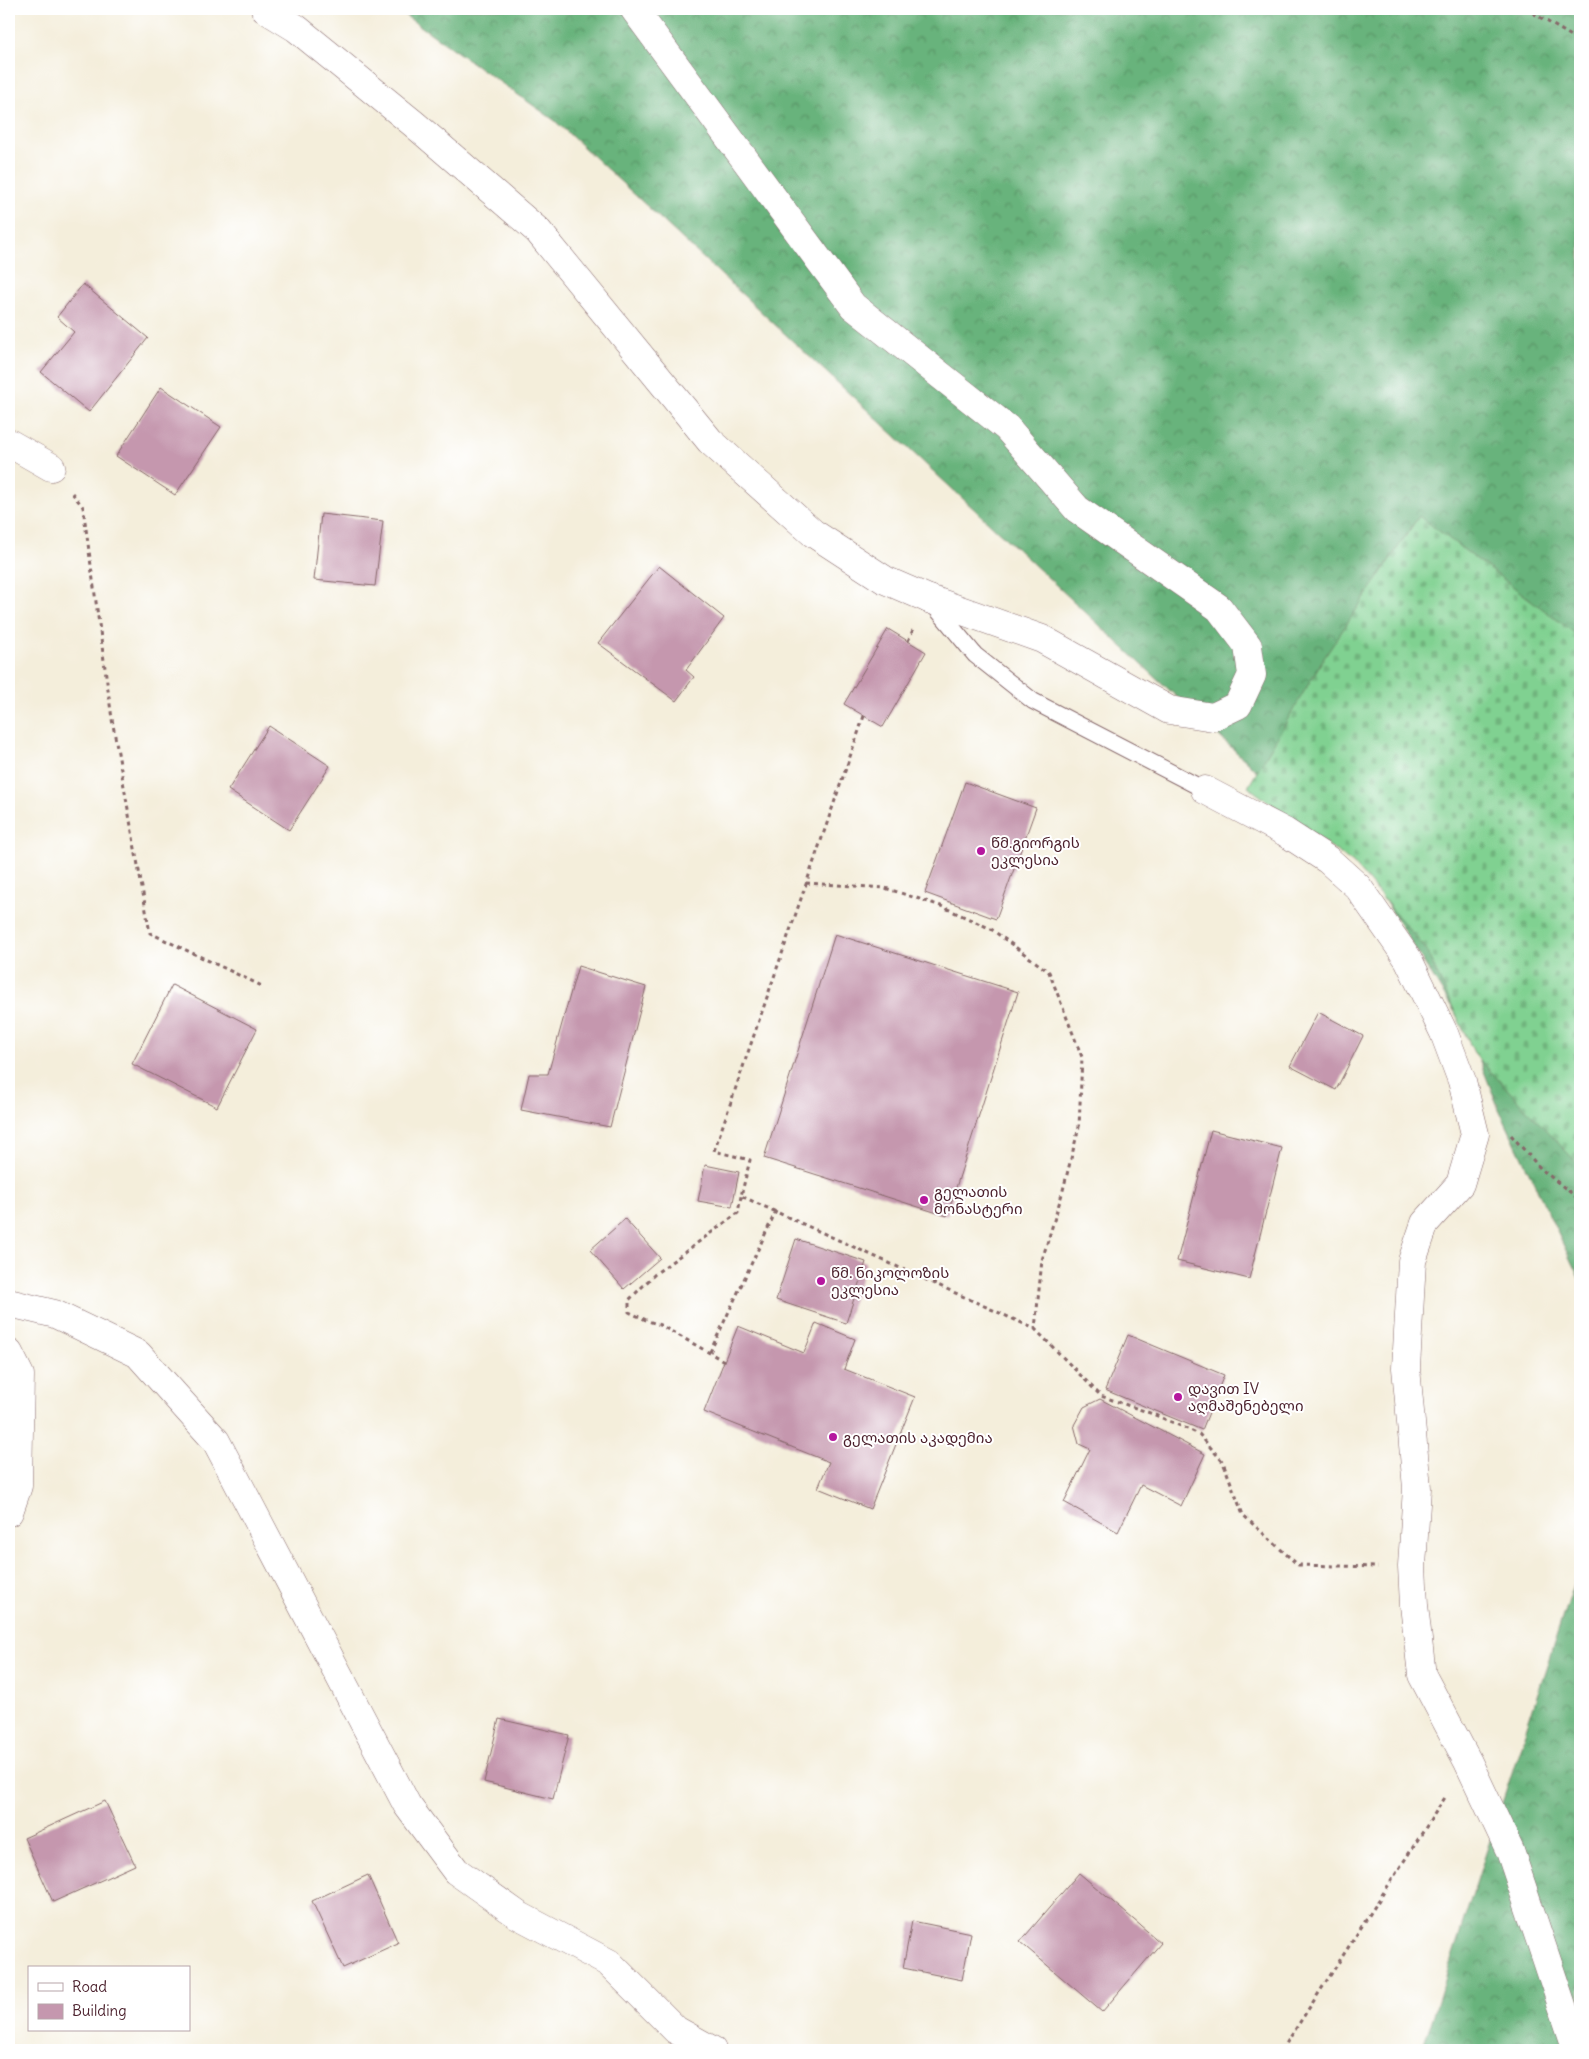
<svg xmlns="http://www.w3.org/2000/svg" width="1589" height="2059" viewBox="0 0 1589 2059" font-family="Delius,'Noto Sans Georgian',sans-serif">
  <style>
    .forest { fill: url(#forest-crowns); stroke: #596953 }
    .cemetery { fill: url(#cemetery-stones); stroke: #65785e }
    .building { fill: #c597ae }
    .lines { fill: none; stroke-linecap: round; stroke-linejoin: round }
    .lane-casing { stroke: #866769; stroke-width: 18 }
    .street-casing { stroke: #866769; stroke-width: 29 }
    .secondary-casing { stroke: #866769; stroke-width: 29 }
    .path { stroke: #866769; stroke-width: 3; stroke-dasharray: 4 4; stroke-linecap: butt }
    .lane { stroke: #fff; stroke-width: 16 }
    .street { stroke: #fff; stroke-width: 28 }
    .secondary { stroke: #fff; stroke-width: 28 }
    .poi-dot { fill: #b5179e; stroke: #fff; stroke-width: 2 }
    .labels { text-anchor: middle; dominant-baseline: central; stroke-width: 4; stroke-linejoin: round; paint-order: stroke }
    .poi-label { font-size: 15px; fill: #4a1f2b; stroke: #fff; text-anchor: start }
  </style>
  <defs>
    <pattern id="forest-crowns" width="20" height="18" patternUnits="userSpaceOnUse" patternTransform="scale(1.25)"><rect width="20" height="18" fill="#68b37b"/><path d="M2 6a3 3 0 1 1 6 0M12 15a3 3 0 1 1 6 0" fill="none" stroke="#589165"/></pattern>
    <pattern id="cemetery-stones" width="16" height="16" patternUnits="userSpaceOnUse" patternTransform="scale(1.25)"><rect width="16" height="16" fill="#80d191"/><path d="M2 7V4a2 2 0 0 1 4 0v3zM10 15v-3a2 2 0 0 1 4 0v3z" fill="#70b37d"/></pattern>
  </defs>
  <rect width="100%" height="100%" fill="#fff"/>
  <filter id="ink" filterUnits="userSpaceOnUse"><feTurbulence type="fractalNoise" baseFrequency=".02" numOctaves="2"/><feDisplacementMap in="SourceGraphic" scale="10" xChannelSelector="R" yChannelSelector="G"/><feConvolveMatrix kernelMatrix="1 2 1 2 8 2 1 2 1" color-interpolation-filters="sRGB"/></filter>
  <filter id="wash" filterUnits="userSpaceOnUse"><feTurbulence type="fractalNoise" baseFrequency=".0096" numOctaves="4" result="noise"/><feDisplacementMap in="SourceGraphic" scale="20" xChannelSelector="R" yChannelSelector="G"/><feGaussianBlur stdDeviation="1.12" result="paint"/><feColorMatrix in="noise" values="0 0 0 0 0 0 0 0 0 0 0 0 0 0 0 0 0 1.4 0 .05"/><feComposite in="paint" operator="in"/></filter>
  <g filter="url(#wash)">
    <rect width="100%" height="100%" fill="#f4eedb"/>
    <path class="forest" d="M396,9H1580V1280L1499,1109L1470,1036L1368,874L554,120Z
      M1580,1563V2050H1422Z"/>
    <path class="cemetery" d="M1419,516L1580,637V1166L1475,1055L1425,948L1353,863L1248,787L1322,661Z"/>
    <g id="blocks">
      <path class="building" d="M83,284L148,338L89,412L41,372L74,332L57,317Z
        M161,387L221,427L175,495L116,456Z
        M321,514L383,521L375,586L314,580Z
        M659,566L724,618L686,670L694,677L676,701L598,643Z
        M888,629L926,652L883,727L844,704Z
        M269,726L330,766L289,830L228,790Z
        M965,782L1036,808L996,919L925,893Z
        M835,934L1018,992L947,1216L764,1158Z
        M578,966L646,987L610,1127L521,1110L529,1074H548Z
        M172,985L257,1029L217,1107L132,1064Z
        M1318,1012L1363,1036L1336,1090L1290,1066Z
        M1211,1130L1282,1148L1249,1279L1177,1261Z
        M705,1165L739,1172L732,1207L698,1201Z
        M625,1219L660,1258L624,1289L590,1250Z
        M796,1239L866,1262L846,1323L776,1300Z
        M816,1323L855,1339L844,1369L915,1397L870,1509L818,1488L829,1462L704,1412L738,1326L804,1353Z
        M1128,1335L1224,1375L1202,1430L1105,1390Z
        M1100,1399L1205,1454L1181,1506L1141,1485L1118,1532L1064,1502L1090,1449L1079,1444L1074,1425L1084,1407Z
        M499,1719L569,1735L553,1799L484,1782Z
        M105,1801L135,1865L53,1902L24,1838Z
        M1079,1873L1161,1943L1102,2012L1020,1942Z
        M368,1875L398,1943L343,1968L312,1901Z
        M912,1921L971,1933L962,1980L903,1968Z"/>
    </g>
  </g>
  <g filter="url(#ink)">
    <use href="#blocks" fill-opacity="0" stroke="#866769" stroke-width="1"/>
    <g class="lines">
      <defs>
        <path id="lane" d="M932,603L975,655L1033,701L1205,790"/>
        <path id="street" d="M634,9L853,306L1007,428L1077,509L1219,608L1248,646L1252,675L1238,705L1213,717L1169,710L1042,639L929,599
          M9,443L51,467
          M1205,790L1285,832L1328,860L1358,887L1408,959L1444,1033L1462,1081L1475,1134L1460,1184L1425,1223L1412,1261L1406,1368L1417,1488L1412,1566L1414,1605L1422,1675L1468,1762L1510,1851L1577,2050
          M9,1303L55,1314L138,1354L216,1441L407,1805L456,1871L518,1915L609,1963L676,2030L712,2050
          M9,1353L20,1375L18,1486L9,1512"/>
        <path id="secondary" d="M265,9L296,28L414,124L538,231L710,441L813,533L885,580L929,599"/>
      </defs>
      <use href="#lane" class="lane-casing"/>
      <use href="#street" class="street-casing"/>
      <use href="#secondary" class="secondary-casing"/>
      <path class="path" d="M1526,9L1580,41
        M72,493L83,507L112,719L150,933L262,986
        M908,641L913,630
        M864,716L714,1151L750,1160L741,1196L1035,1329L1101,1396L1153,1414L1199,1434L1223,1462L1243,1515L1298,1565L1378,1567
        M806,883L885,888L941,906L991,929L1049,972L1082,1057L1079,1127L1062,1194L1042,1260L1035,1329
        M1511,1135L1541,1169L1580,1200
        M710,1352L776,1211
        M724,1361L660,1325L648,1321L629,1312V1300L655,1274L738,1213L741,1196
        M1282,2050L1446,1796"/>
      <use href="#lane" class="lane"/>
      <use href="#street" class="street"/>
      <use href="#secondary" class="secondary"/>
    </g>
  </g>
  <g class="poi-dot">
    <circle cx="981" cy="851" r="5"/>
    <circle cx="924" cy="1200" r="5"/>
    <circle cx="821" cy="1281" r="5"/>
    <circle cx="1178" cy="1397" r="5"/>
    <circle cx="833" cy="1437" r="5"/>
  </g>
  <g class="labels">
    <g class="poi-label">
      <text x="991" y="842">წმ.გიორგის<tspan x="991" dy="17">ეკლესია</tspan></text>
      <text x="934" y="1191">გელათის<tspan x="934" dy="17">მონასტერი</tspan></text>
      <text x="831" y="1272">წმ. ნიკოლოზის<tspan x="831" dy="17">ეკლესია</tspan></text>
      <text x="1188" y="1388">დავით IV<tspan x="1188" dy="17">აღმაშენებელი</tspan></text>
      <text x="843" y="1437">გელათის აკადემია</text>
    </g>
  </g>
  <rect width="1589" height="2059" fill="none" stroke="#fff" stroke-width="30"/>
  <rect x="28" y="1966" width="162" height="65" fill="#ffffff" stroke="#b7a5aa"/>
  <rect x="38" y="1983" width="25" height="8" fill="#ffffff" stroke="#b7a5aa"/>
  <text x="72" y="1992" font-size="15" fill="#4a1f2b">Road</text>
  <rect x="38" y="2004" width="25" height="15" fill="#c597ae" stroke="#b7a5aa"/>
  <text x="72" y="2016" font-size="15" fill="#4a1f2b">Building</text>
</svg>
